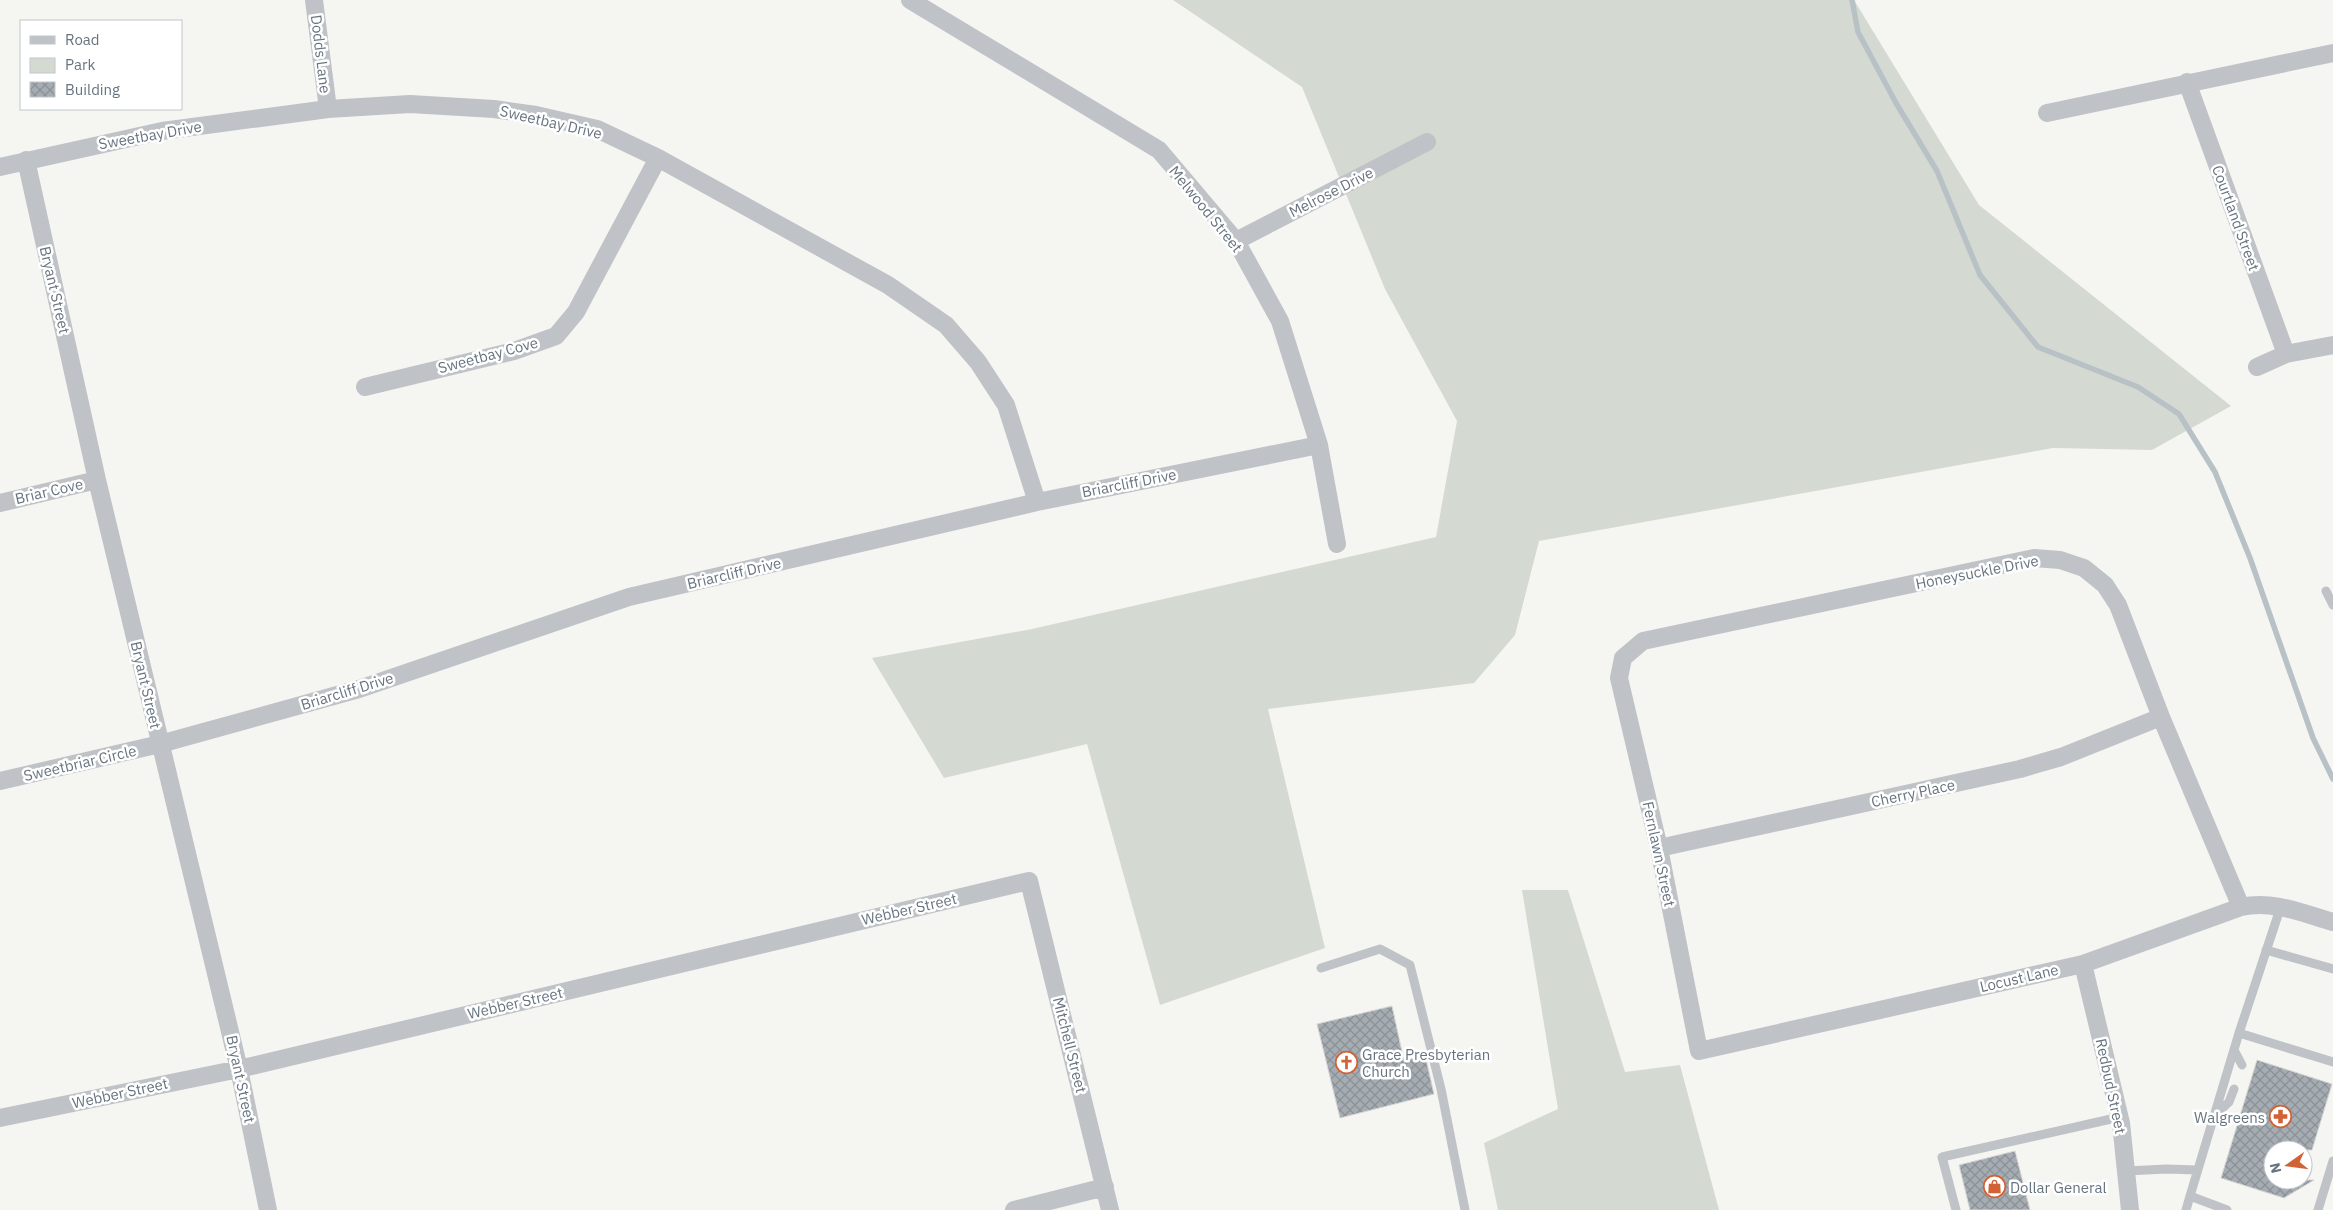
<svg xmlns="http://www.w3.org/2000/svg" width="2333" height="1210" viewBox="0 0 2333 1210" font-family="'IBM Plex Sans',sans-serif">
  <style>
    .green { fill: #d4dad2 }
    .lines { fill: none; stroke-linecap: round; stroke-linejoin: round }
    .stream { stroke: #b8c1c6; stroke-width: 5.5 }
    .building { fill: url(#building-cross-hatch); stroke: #d6d6d5 }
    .service { stroke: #bfc2c6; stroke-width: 9 }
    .minor { stroke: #bfc2c6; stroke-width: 18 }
    .labels { text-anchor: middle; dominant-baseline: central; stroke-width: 5; stroke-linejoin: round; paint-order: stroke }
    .street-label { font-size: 15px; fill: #677480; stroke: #fff }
    .poi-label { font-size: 15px; fill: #677480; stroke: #fff; text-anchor: start }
  </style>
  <defs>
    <pattern id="building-cross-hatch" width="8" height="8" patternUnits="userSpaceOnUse" patternTransform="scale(1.25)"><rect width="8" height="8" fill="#a6adb2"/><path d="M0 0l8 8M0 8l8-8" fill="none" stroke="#8b9196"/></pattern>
  </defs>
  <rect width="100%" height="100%" fill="#f5f5f2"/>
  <path class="green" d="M1173,0H1854L1979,205L2231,406L2152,450L2053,448L1539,541L1515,635L1474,683L1268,709L1325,948L1160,1005L1087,744L944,778L872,658L1032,629L1436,537L1457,421L1385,289L1302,87Z
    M1522,890H1568L1625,1072L1680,1065L1719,1210H1498L1484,1143L1558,1109Z"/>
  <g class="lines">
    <path class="stream" d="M1852,0L1858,32L1896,103L1937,171L1980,275L2038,347L2138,387L2179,414L2215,472L2250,558L2313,738L2333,779"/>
  </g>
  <path class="building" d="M1392,1006L1404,1061L1425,1055L1434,1094L1340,1118L1317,1024Z
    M2257,1060L2332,1084L2312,1150H2273V1180H2314L2284,1198L2221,1178Z
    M2015,1151L2030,1210H1970L1959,1165Z"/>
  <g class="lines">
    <path class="service" d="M2326,591L2333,605
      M2266,950L2333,969
      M1321,968L1380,949L1410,965L1441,1089L1465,1210
      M2239,1033L2333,1062
      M2234,1050L2242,1065
      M2214,1116L2229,1102L2234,1089
      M2126,1171L2167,1169L2197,1170
      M2190,1196L2239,1033L2281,906
      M1956,1210L1942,1157L2120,1117
      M2186,1210L2190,1196L2227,1210
      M2318,1210L2333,1161"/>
    <path class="minor" d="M314,0L328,109
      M910,0L1159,150L1236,241L1280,321L1319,445L1337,544
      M2187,82L2286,354
      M2047,113L2333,53
      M26,160L97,480L239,1069L268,1210
      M0,167L162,131L328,109L410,104L494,109L536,115L597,129L658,158L888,285L946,325L978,362L1006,405L1037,502
      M1236,241L1427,142
      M2257,367L2286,354L2333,345
      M365,387L514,351L556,336L576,312L658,158
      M0,503L97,480
      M0,781L160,744L359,689L629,597L1037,502L1319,445
      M1659,848L2020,769L2061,757L2161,717
      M2241,907L2161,717L2118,605L2105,585L2084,568L2060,560L2034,558L1643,641L1623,658L1619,678L1659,848L1699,1051L2083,964L2241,907C2273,900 2302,913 2333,922
      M2083,964L2121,1123L2130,1210
      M0,1118L239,1069L1029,881L1110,1210
      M1014,1210L1105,1187"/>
  </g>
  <defs>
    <symbol id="church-ring" viewBox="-11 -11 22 22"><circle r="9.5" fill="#fff" stroke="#d16236" stroke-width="1.5"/><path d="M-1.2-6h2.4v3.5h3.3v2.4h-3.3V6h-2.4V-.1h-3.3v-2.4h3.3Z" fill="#d16236"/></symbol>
    <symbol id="pharmacy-ring" viewBox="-11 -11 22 22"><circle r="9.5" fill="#fff" stroke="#d16236" stroke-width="1.5"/><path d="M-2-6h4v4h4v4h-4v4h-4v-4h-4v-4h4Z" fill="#d16236"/></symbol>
    <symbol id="shop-ring" viewBox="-11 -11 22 22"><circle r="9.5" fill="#fff" stroke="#d16236" stroke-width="1.5"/><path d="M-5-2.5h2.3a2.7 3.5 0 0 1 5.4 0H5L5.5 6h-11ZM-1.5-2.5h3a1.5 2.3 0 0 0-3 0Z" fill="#d16236"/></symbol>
  </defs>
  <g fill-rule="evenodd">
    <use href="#church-ring" x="1334" y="1050" width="25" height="25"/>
    <use href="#pharmacy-ring" x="2268" y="1104" width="25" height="25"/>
    <use href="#shop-ring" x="1982" y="1174" width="25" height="25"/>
  </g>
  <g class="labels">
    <g class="street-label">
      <text transform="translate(321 54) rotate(83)">Dodds Lane</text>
      <text transform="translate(551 122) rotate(13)">Sweetbay Drive</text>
      <text transform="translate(150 135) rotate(-10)">Sweetbay Drive</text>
      <text transform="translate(1331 192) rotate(-27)">Melrose Drive</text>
      <text transform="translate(1206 209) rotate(51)">Melwood Street</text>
      <text transform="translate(2236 218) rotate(70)">Courtland Street</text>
      <text transform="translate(55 290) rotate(77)">Bryant Street</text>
      <text transform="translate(488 355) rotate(-15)">Sweetbay Cove</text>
      <text transform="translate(1129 483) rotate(-11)">Briarcliff Drive</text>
      <text transform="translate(49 491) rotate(-13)">Briar Cove</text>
      <text transform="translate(1977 572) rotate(-11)">Honeysuckle Drive</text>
      <text transform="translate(734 573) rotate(-13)">Briarcliff Drive</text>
      <text transform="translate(146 685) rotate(77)">Bryant Street</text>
      <text transform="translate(347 691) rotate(-17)">Briarcliff Drive</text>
      <text transform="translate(80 763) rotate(-13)">Sweetbriar Circle</text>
      <text transform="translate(1913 793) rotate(-12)">Cherry Place</text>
      <text transform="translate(1659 854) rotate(78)">Fernlawn Street</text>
      <text transform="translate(909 909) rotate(-13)">Webber Street</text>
      <text transform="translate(2019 978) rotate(-13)">Locust Lane</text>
      <text transform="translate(515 1003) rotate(-13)">Webber Street</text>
      <text transform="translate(1070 1045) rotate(76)">Mitchell Street</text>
      <text transform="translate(241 1079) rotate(78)">Bryant Street</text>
      <text transform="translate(2111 1086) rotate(78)">Redbud Street</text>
      <text transform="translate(120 1093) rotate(-12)">Webber Street</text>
    </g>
    <g class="poi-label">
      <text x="1362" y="1054">Grace Presbyterian<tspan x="1362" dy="17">Church</tspan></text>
      <text x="2265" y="1117" text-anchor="end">Walgreens</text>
      <text x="2010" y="1187">Dollar General</text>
    </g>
  </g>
  <rect x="20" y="20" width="162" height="90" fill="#ffffff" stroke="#c2c7cc"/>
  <rect x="30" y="36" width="25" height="8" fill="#bfc2c6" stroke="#c2c7cc"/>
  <text x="65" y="45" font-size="15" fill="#677480">Road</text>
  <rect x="30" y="58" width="25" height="15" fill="#d4dad2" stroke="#c2c7cc"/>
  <text x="65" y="70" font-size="15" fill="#677480">Park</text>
  <rect x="30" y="82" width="25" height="15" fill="url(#building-cross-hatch)" stroke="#c2c7cc"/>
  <text x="65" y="95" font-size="15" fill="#677480">Building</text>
  <g transform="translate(2288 1165) rotate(256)"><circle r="24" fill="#ffffff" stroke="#c2c7cc"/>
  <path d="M0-4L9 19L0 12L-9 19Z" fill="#d16236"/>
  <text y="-8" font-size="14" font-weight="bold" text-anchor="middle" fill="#677480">N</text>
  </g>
</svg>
